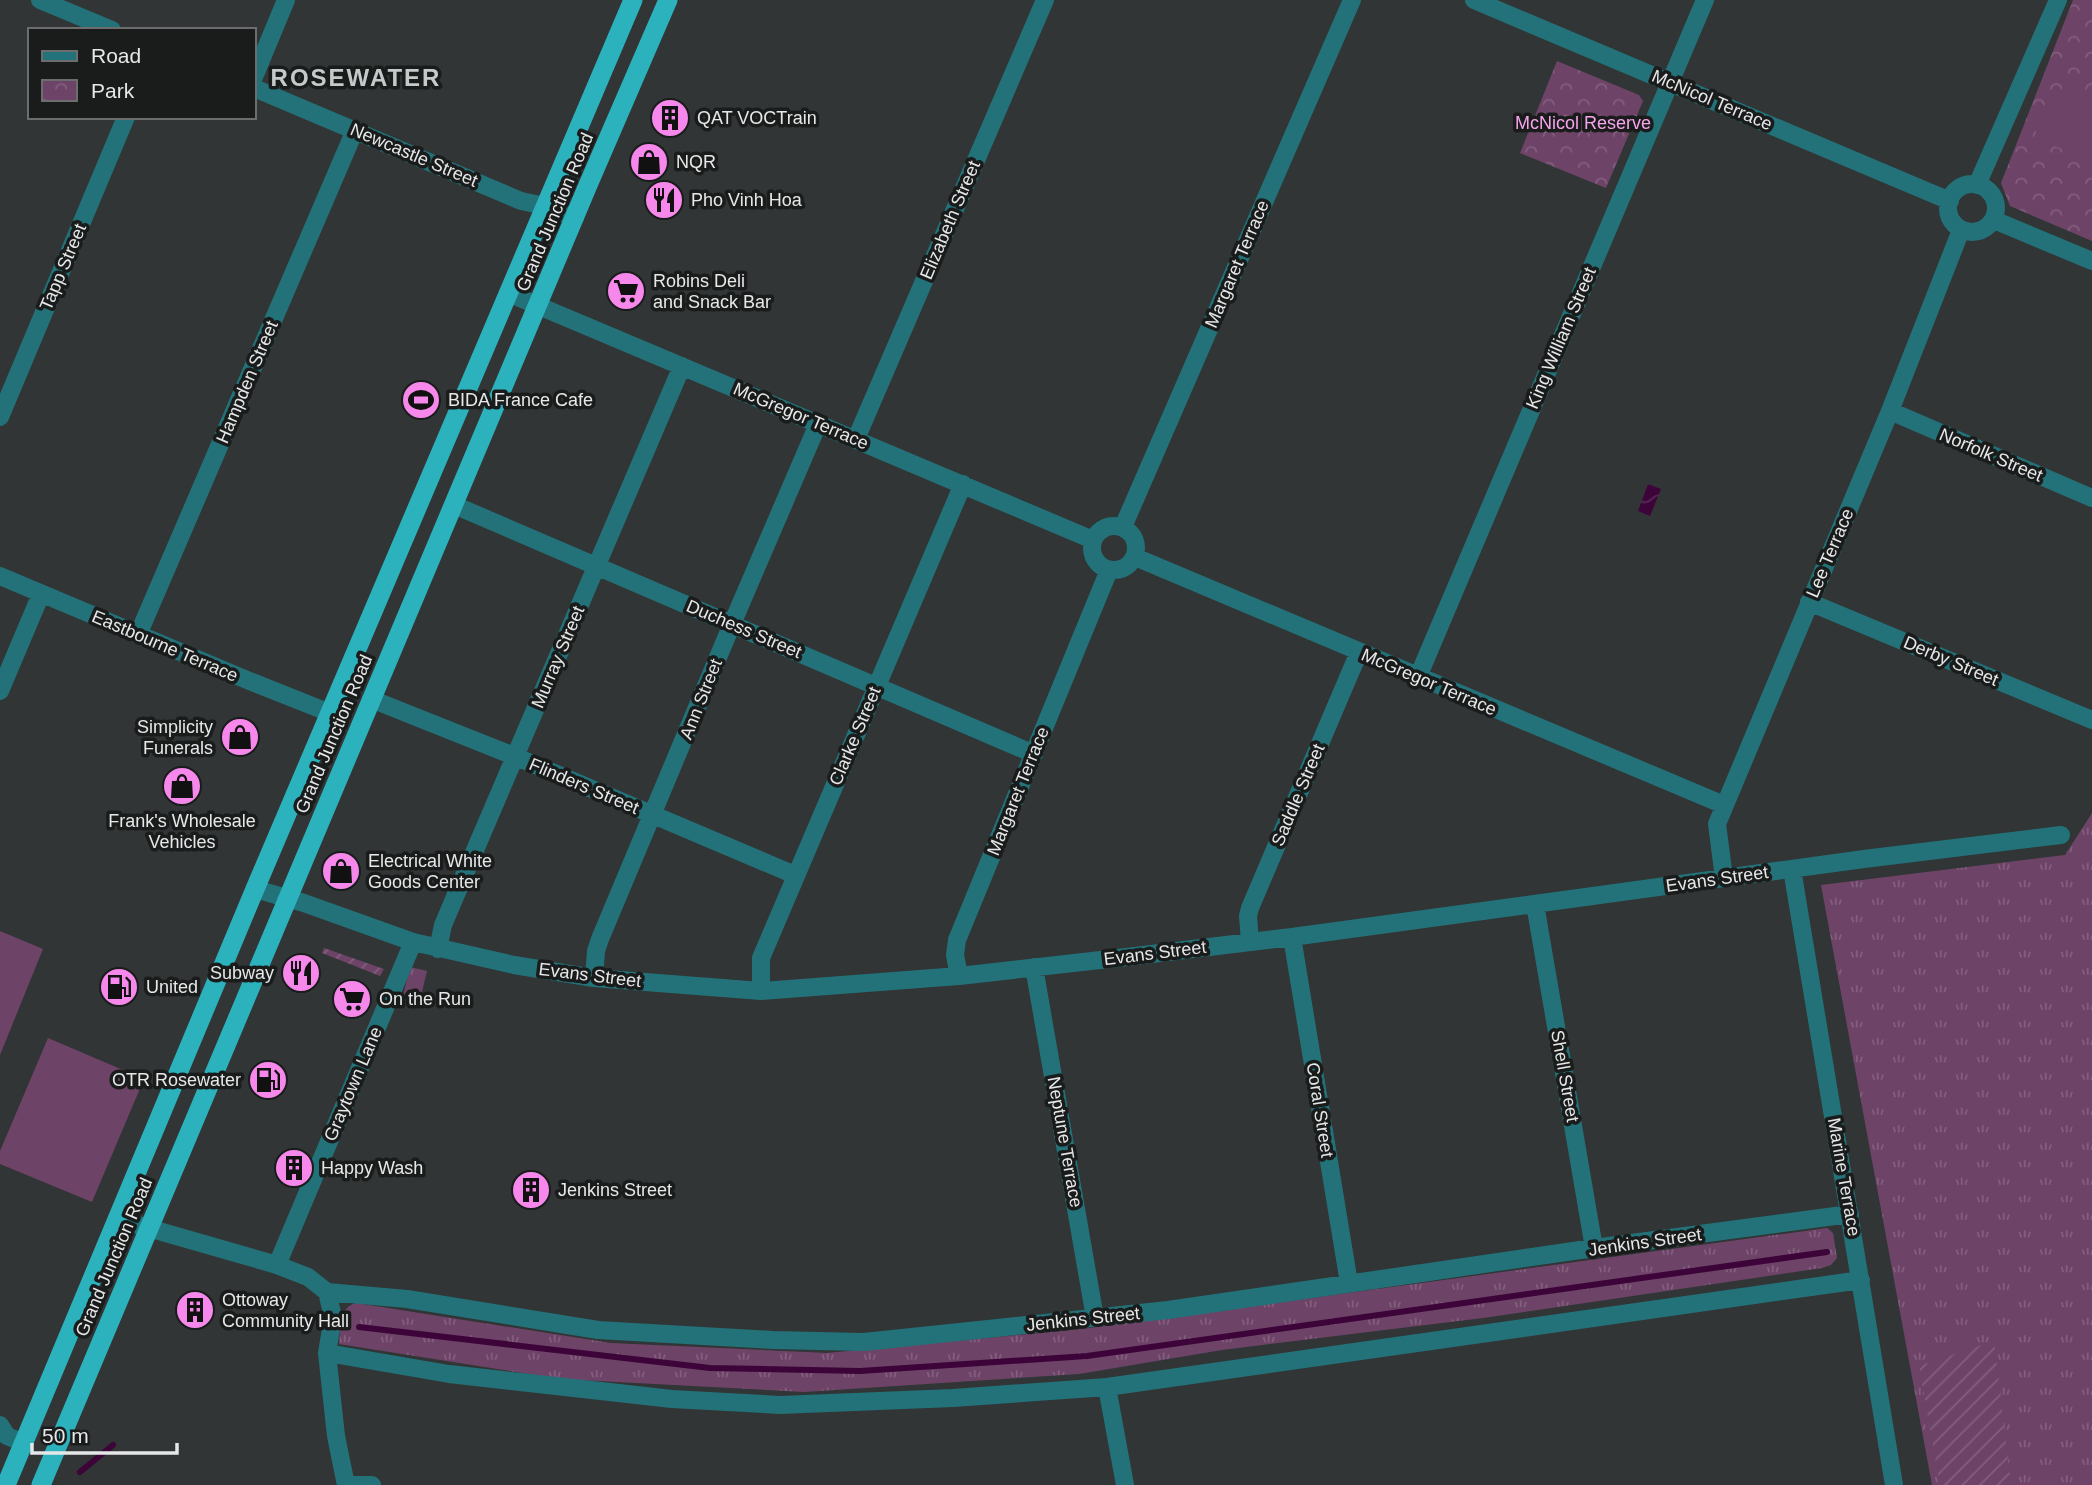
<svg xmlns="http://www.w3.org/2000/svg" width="2092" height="1485" viewBox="0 0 2092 1485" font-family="Helvetica,sans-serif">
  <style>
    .grass { fill: url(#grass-tufts) }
    .park { fill: url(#park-crowns) }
    .garden { fill: url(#garden-furrows) }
    .pitch { fill: #6e4368 }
    .water { fill: url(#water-waves) }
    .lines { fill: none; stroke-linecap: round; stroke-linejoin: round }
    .stream { stroke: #3c0439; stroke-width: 6 }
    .minor { stroke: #237279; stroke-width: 18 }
    .tertiary { stroke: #237279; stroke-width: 18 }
    .trunk { stroke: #2cb2bd; stroke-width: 19 }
    .labels { text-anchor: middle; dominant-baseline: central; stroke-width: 7; stroke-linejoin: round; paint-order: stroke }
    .street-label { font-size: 18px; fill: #e5e7e8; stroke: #1a1c1c }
    .poi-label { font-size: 18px; fill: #e5e7e8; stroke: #1a1c1c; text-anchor: start }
    .park-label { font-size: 18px; fill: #f7a3ed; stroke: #1a1c1c }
    .district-label { font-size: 24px; font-weight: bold; letter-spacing: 2px; fill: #c4c9c9; stroke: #1a1c1c }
  </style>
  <defs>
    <pattern id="grass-tufts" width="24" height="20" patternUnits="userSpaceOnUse" patternTransform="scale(1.75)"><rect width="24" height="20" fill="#6e4368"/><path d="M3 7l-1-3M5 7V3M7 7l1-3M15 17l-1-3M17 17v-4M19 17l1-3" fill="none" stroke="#835e7e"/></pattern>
    <pattern id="park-crowns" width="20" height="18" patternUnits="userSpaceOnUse" patternTransform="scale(1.75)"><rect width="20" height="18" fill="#6e4368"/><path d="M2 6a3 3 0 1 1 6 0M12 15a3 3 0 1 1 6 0" fill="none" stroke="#835e7e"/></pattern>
    <pattern id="garden-furrows" width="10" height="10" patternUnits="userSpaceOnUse" patternTransform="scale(1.75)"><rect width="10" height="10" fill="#6e4368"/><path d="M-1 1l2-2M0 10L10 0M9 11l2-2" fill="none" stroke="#835e7e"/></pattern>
    <pattern id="water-waves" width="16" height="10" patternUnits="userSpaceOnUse" patternTransform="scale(1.75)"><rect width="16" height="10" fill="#3c0439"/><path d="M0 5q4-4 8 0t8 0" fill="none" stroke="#582956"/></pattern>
  </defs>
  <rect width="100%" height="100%" fill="#313535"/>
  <path class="grass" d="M2092,813V1485H1932L1821,885L2065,855Z
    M410,967L427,971L420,1000L403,996Z
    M1827,1228L1833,1233L1837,1258L1831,1265L1822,1268L1483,1318L1222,1350L1079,1374L804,1392L560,1379L339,1344C341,1327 338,1308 356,1303L611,1343L827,1353L1082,1329Z"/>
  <path class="park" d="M2073,0H2092V241L2010,206L2001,183Z
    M1557,61L1639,95L1643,101L1606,188L1520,153Z"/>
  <path class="garden" d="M324,948L384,969L380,976L322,953Z
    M1994,1341L2011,1485H1940L1919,1366Z"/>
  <path class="pitch" d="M2056,87L2092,103V162L2034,137Z
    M0,931L43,949L0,1055Z
    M48,1038L144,1079L92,1202L0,1164V1151Z"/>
  <path class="water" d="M1648,484L1661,489L1650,516L1638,511Z"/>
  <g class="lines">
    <path class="stream" d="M359,1327L710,1368L860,1371L1087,1356L1827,1252
      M80,1472L113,1445"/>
    <path class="minor" d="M1474,0L1950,201
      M254,77L286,0
      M1948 208a24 24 0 1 1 48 0a24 24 0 1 1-48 0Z
      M1977,185L2058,0
      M1994,220L2092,261
      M508,293L1093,540
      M1890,411L2092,498
      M0,417L126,117
      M856,439L1045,0
      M454,505L1034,754
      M1092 548a22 22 0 1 1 44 0a22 22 0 1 1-44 0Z
      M1123,527L1352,0
      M1135,557L1724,805
      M0,576L247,680L330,713
      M1809,602L2092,720
      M138,635L355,130
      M1418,677L1705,0
      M0,691L41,594
      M371,699L514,756L795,875
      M1792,869L1894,1485
      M1724,878L1717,824L1890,411L1961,230
      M255,889L304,903L413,942L514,965L594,978L761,991L959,976L1127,957L1292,937L1864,859L2061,835
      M1535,904L1594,1248
      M1292,937L1349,1283
      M1250,941L1248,916L1250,908L1359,652
      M438,949L443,925L682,366
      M1034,967L1095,1318
      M959,976L955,955L957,940L1109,570
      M594,978L596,951L600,939L732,624L818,424
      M761,991V958L963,484
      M117,1219L277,1265L308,1277L327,1292L407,1299L598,1330L773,1340L864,1342L1168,1310L1594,1248L1850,1214
      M277,1265L413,942
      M327,1292L333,1317L327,1353L336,1436L346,1485
      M327,1353L449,1374L672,1399L780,1405L953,1398L1107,1387L1861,1280
      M1107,1387L1125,1485
      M0,1425L7,1436L24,1443
      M355,1485H372"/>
    <path class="tertiary" d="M40,0L112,30
      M254,88L521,201L545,206L575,218"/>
    <path class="trunk" d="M6,1485L255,889L633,0
      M41,1485L588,185L668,0"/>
  </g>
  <defs>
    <symbol id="building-disc" viewBox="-11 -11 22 22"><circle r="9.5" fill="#f788eb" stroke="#1a1c1c"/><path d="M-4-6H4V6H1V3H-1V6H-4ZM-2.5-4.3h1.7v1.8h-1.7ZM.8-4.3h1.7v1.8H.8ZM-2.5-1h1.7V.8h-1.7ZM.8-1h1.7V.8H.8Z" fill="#111"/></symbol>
    <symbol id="shop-disc" viewBox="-11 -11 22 22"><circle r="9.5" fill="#f788eb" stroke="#1a1c1c"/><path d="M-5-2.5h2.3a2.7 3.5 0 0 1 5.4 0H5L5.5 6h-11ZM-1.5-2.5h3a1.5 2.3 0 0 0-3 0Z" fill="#111"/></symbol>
    <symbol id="restaurant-disc" viewBox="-11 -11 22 22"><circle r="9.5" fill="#f788eb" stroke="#1a1c1c"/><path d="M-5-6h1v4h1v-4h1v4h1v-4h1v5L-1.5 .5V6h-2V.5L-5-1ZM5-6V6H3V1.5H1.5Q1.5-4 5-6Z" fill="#111"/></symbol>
    <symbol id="supermarket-disc" viewBox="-11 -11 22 22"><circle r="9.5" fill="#f788eb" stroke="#1a1c1c"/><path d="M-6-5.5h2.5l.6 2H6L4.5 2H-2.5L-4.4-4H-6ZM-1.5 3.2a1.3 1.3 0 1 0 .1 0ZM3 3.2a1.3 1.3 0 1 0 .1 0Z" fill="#111"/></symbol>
    <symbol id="stadium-disc" viewBox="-11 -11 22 22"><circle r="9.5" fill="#f788eb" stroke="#1a1c1c"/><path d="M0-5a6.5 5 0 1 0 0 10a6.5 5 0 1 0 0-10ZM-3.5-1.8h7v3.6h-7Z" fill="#111"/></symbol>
    <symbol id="fuel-disc" viewBox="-11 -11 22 22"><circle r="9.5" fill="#f788eb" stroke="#1a1c1c"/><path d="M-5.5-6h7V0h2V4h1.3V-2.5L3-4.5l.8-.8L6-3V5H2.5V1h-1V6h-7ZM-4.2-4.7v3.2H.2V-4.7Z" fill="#111"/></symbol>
  </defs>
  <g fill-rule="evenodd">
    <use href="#building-disc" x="648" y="96" width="44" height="44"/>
    <use href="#shop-disc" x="627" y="140" width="44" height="44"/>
    <use href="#restaurant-disc" x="642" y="178" width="44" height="44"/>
    <use href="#supermarket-disc" x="604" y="269" width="44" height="44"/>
    <use href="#stadium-disc" x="399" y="378" width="44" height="44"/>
    <use href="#shop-disc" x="218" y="715" width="44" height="44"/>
    <use href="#shop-disc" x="160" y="764" width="44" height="44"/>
    <use href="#shop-disc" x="319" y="849" width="44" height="44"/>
    <use href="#restaurant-disc" x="279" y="951" width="44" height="44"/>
    <use href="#fuel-disc" x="97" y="965" width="44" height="44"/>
    <use href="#supermarket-disc" x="330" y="977" width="44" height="44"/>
    <use href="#fuel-disc" x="246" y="1058" width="44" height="44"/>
    <use href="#building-disc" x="272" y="1146" width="44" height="44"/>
    <use href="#building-disc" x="509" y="1168" width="44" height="44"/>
    <use href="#building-disc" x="173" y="1288" width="44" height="44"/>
  </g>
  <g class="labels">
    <g class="street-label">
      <text transform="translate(1712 100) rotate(23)">McNicol Terrace</text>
      <text transform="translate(414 155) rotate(23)">Newcastle Street</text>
      <text transform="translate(555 212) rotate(-67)">Grand Junction Road</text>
      <text transform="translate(950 220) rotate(-67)">Elizabeth Street</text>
      <text transform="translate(1237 264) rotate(-67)">Margaret Terrace</text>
      <text transform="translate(63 267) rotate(-67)">Tapp Street</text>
      <text transform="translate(1561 338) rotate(-67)">King William Street</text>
      <text transform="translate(247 382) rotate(-67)">Hampden Street</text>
      <text transform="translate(801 416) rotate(23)">McGregor Terrace</text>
      <text transform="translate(1991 455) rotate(23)">Norfolk Street</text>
      <text transform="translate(1830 553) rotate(-67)">Lee Terrace</text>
      <text transform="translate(744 629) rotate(23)">Duchess Street</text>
      <text transform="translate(165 646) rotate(23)">Eastbourne Terrace</text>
      <text transform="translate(558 657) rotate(-67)">Murray Street</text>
      <text transform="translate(1951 661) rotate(23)">Derby Street</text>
      <text transform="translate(1429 682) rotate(23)">McGregor Terrace</text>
      <text transform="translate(701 699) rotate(-68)">Ann Street</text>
      <text transform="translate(334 734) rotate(-67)">Grand Junction Road</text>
      <text transform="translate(855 736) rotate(-67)">Clarke Street</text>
      <text transform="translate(584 786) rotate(23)">Flinders Street</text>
      <text transform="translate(1018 791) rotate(-68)">Margaret Terrace</text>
      <text transform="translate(1298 795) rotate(-67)">Saddle Street</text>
      <text transform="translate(1717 879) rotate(-8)">Evans Street</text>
      <text transform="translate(1155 953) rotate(-7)">Evans Street</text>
      <text transform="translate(590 975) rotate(7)">Evans Street</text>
      <text transform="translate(1565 1076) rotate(80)">Shell Street</text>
      <text transform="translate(353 1084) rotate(-67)">Graytown Lane</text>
      <text transform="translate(1320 1110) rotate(81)">Coral Street</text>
      <text transform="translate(1065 1142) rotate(80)">Neptune Terrace</text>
      <text transform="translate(1844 1177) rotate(80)">Marine Terrace</text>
      <text transform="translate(1645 1242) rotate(-8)">Jenkins Street</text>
      <text transform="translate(114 1257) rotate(-67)">Grand Junction Road</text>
      <text transform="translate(1083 1319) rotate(-6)">Jenkins Street</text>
    </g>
    <g class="poi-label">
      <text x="697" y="118">QAT VOCTrain</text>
      <text x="676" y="162">NQR</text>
      <text x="691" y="200">Pho Vinh Hoa</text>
      <text x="653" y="281">Robins Deli<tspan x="653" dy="21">and Snack Bar</tspan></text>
      <text x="448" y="400">BIDA France Cafe</text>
      <text x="213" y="727" text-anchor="end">Simplicity<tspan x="213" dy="21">Funerals</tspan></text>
      <text x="182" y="821" text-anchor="middle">Frank's Wholesale<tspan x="182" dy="21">Vehicles</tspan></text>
      <text x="368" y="861">Electrical White<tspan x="368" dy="21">Goods Center</tspan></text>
      <text x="274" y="973" text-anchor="end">Subway</text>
      <text x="146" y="987">United</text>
      <text x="379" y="999">On the Run</text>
      <text x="241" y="1080" text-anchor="end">OTR Rosewater</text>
      <text x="321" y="1168">Happy Wash</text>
      <text x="558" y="1190">Jenkins Street</text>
      <text x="222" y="1300">Ottoway<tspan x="222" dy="21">Community Hall</tspan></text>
    </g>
    <g class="park-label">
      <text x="1583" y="123">McNicol Reserve</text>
    </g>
    <g class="district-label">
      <text x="356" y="77">ROSEWATER</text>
    </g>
  </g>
  <rect x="28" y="28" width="228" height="91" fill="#1a1c1c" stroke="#6b6d6e" stroke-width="2"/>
  <rect x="42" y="51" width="35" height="10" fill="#237279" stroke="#6b6d6e" stroke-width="2"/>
  <text x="91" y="63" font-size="21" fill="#e5e7e8">Road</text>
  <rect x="42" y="80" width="35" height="21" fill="url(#park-crowns)" stroke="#6b6d6e" stroke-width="2"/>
  <text x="91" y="98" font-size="21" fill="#e5e7e8">Park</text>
  <path d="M32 1443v10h145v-10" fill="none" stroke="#e5e7e8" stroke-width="3.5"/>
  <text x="42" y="1443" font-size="21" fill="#e5e7e8" stroke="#1a1c1c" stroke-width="5" paint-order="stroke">50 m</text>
</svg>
